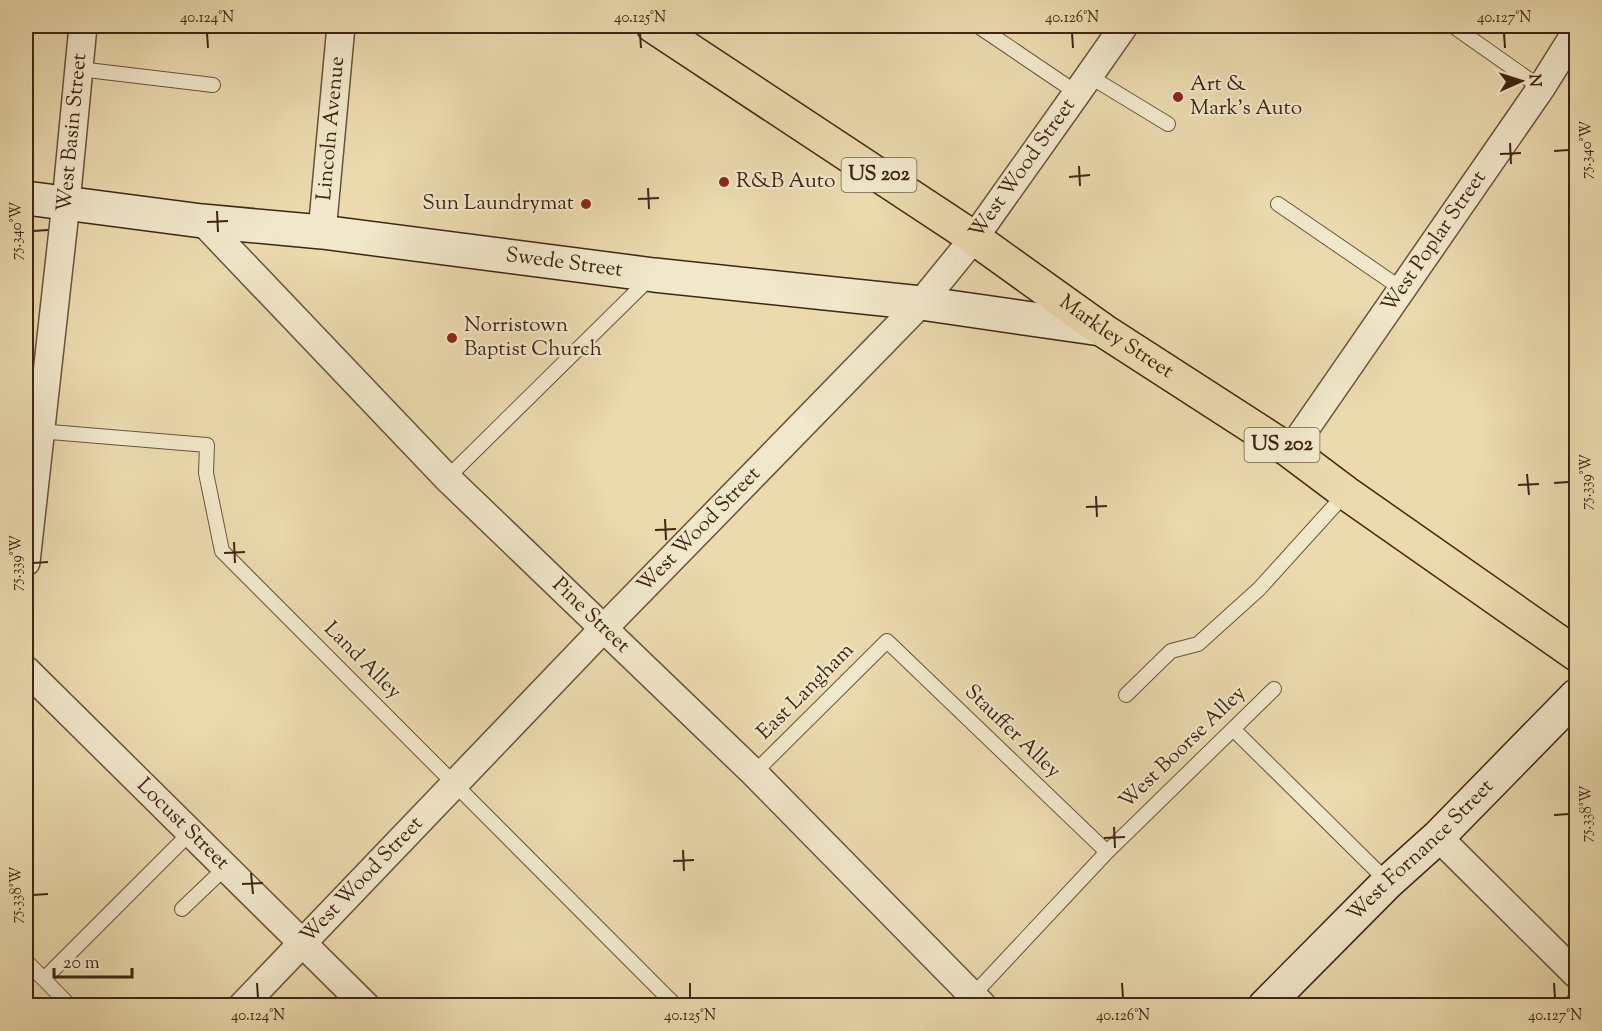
<svg xmlns="http://www.w3.org/2000/svg" width="1602" height="1031" viewBox="0 0 1602 1031" font-family="'Sorts Mill Goudy',serif">
  <style>
    .lines { fill: none; stroke-linecap: round; stroke-linejoin: round }
    .lane-casing { stroke: #6a533a; stroke-width: 16 }
    .street-casing { stroke: #6a533a; stroke-width: 30 }
    .secondary-casing { stroke: #3f2613; stroke-width: 36 }
    .highway-casing { stroke: #3f2613; stroke-width: 36 }
    .lane { stroke: #f1e7ca; stroke-width: 14 }
    .street { stroke: #f1e7ca; stroke-width: 27 }
    .secondary { stroke: #f1e7ca; stroke-width: 33 }
    .highway { stroke: #eadaae; stroke-width: 33 }
    .ticks { fill: none; stroke: #3f2613; stroke-width: 2 }
    .poi-dot { fill: #8f2418; stroke: #f1e7ca; stroke-width: 2 }
    .labels { text-anchor: middle; dominant-baseline: central; stroke-width: 4.5; stroke-linejoin: round; paint-order: stroke }
    .shield { fill: #f1e7ca; stroke: #74604a; stroke-width: 1.5 }
    .shield-label { font-size: 20px; font-weight: bold; fill: #3f2613 }
    .poi-label { font-size: 21px; fill: #3f2613; stroke: #f1e7ca; text-anchor: start }
    .street-label { font-size: 21px; fill: #3f2613; stroke: #f1e7ca }
    .neatline { fill: none; stroke: #3f2613; stroke-width: 2 }
    .ticks-label { font-size: 15px; text-anchor: middle; fill: #3f2613 }
  </style>
  <rect width="100%" height="100%" fill="#eadaae"/>
  <filter id="stains"><feTurbulence type="fractalNoise" baseFrequency=".00333" numOctaves="4"/><feColorMatrix values="0 0 0 0 .2 0 0 0 0 .09 0 0 0 0 .02 0 0 0 .5 -.17"/></filter>
  <radialGradient id="worn" r=".72"><stop offset=".6" stop-color="#630" stop-opacity="0"/><stop offset="1" stop-color="#630" stop-opacity=".3"/></radialGradient>
  <g class="lines">
    <defs>
      <path id="lane" d="M978,26L1077,93
        M1453,26L1541,88
        M79,69L213,85
        M1089,76L1168,124
        M1278,204L1402,289
        M26,430L207,445L206,473L222,551L676,1006
        M447,478L651,277
        M1126,695L1171,651L1198,644L1259,589L1346,493
        M1233,729L1388,882
        M754,773L887,641L1107,852
        M182,909L226,867
        M26,961L70,1006
        M44,979L191,832
        M973,995L1107,852L1274,689
        M1569,1006L1576,998"/>
      <g id="street">
        <path id="s1" d="M202,221L447,478L754,773L983,1006"/>
        <path id="s2" d="M322,232L341,26"/>
        <path id="s3" d="M1290,451L1541,88L1576,32"/>
        <path id="s4" d="M26,562L66,203L83,26"/>
        <path id="s5" d="M26,670L366,1006"/>
        <path d="M1438,837L1576,974"/>
        <path id="s6" d="M242,1006L604,628L921,303L974,238L1077,93L1124,26"/>
      </g>
      <g id="secondary">
        <path id="s7" d="M26,198L202,221L322,232L654,275L921,303L1101,329"/>
        <path id="s8" d="M1265,1006L1388,882L1438,837L1576,696"/>
      </g>
      <g id="highway">
        <path id="s9" d="M653,26L974,238L1101,329L1290,451L1346,493L1576,654"/>
      </g>
    </defs>
    <use href="#lane" class="lane-casing"/>
    <use href="#street" class="street-casing"/>
    <use href="#secondary" class="secondary-casing"/>
    <use href="#highway" class="highway-casing"/>
    <use href="#lane" class="lane"/>
    <use href="#street" class="street"/>
    <use href="#secondary" class="secondary"/>
    <use href="#highway" class="highway"/>
  </g>
  <path class="ticks" d="M207,33L208,48M640,33L641,48M1072,33L1073,48M1504,33L1505,48M1510,143L1511,164M1554,151L1569,150M1500,154L1521,153M1079,166L1080,186M1069,177L1090,175M648,188L649,209M638,199L659,198M217,211L218,232M207,222L228,221M33,231L48,230M1527,474L1529,495M1554,483L1569,482M1518,485L1539,484M1096,496L1097,517M1086,507L1107,506M665,519L666,540M655,530L676,529M234,542L235,563M224,553L245,552M33,563L48,562M1554,815L1569,814M1114,827L1115,848M1104,838L1125,837M683,850L684,871M673,861L694,860M251,873L253,894M242,884L263,883M33,895L48,894M257,983L258,998M690,983V998M1122,983L1123,998M1554,983L1555,998"/>
  <g class="poi-dot">
    <circle cx="1178" cy="97" r="6"/>
    <circle cx="724" cy="182" r="6"/>
    <circle cx="586" cy="204" r="6"/>
    <circle cx="452" cy="338" r="6"/>
  </g>
  <g class="labels">
    <g class="shield">
      <rect x="841.5" y="158" width="75" height="34" rx="4.5"/>
      <rect x="1244.5" y="428" width="75" height="34" rx="4.5"/>
    </g>
    <g class="shield-label">
      <text x="879" y="175">US 202</text>
      <text x="1282" y="445">US 202</text>
    </g>
    <g class="poi-label">
      <text x="1190" y="85">Art &amp;<tspan x="1190" dy="24">Mark's Auto</tspan></text>
      <text x="736" y="182">R&amp;B Auto</text>
      <text x="574" y="204" text-anchor="end">Sun Laundrymat</text>
      <text x="464" y="326">Norristown<tspan x="464" dy="24">Baptist Church</tspan></text>
    </g>
    <g class="street-label">
      <text stroke="none"><textPath href="#s2" startOffset="104">Lincoln Avenue</textPath></text>
      <text stroke="none"><textPath href="#s4" startOffset="432">West Basin Street</textPath></text>
      <text stroke="none"><textPath href="#s6" startOffset="1146">West Wood Street</textPath></text>
      <text stroke="none"><textPath href="#s3" startOffset="254">West Poplar Street</textPath></text>
      <text stroke="none"><textPath href="#s7" startOffset="542">Swede Street</textPath></text>
      <text stroke="none"><textPath href="#s9" startOffset="558">Markley Street</textPath></text>
      <text stroke="none"><textPath href="#s6" startOffset="660">West Wood Street</textPath></text>
      <text stroke="none"><textPath href="#s1" startOffset="554">Pine Street</textPath></text>
      <text transform="translate(362 661) rotate(45)">Land Alley</text>
      <text transform="translate(806 692) rotate(-45)">East Langham</text>
      <text transform="translate(1012 732) rotate(44)">Stauffer Alley</text>
      <text transform="translate(1183 748) rotate(-44)">West Boorse Alley</text>
      <text stroke="none"><textPath href="#s5" startOffset="220">Locust Street</textPath></text>
      <text stroke="none"><textPath href="#s8" startOffset="220">West Fornance Street</textPath></text>
      <text stroke="none"><textPath href="#s6" startOffset="174">West Wood Street</textPath></text>
    </g>
  </g>
  <rect width="1602" height="1031" fill="none" stroke="#eadaae" stroke-width="66"/>
  <g transform="translate(1521 81) rotate(87)" stroke="#f1e7ca" stroke-width="4.5" paint-order="stroke">
  <path d="M0-4.5L10 22L0 15L-10 22Z" fill="#3f2613"/>
  <text y="-9" font-size="16" font-weight="bold" text-anchor="middle" fill="#3f2613">N</text>
  </g>
  <path d="M54 968v9h78v-9" fill="none" stroke="#3f2613" stroke-width="3"/>
  <text x="63" y="968" font-size="18" fill="#3f2613" stroke="#f1e7ca" stroke-width="4.5" paint-order="stroke">20 m</text>
  <rect x="33" y="33" width="1536" height="965" class="neatline"/>
  <g class="ticks-label">
    <text x="207" y="22">40.124°N</text>
    <text x="640" y="22">40.125°N</text>
    <text x="1072" y="22">40.126°N</text>
    <text x="1504" y="22">40.127°N</text>
    <text transform="translate(1586 150) rotate(-90)" y="5">75.340°W</text>
    <text transform="translate(16 231) rotate(-90)" y="5">75.340°W</text>
    <text transform="translate(1586 482) rotate(-90)" y="5">75.339°W</text>
    <text transform="translate(16 563) rotate(-90)" y="5">75.339°W</text>
    <text transform="translate(1586 814) rotate(-90)" y="5">75.338°W</text>
    <text transform="translate(16 895) rotate(-90)" y="5">75.338°W</text>
    <text x="258" y="1020">40.124°N</text>
    <text x="690" y="1020">40.125°N</text>
    <text x="1123" y="1020">40.126°N</text>
    <text x="1555" y="1020">40.127°N</text>
  </g>
  <rect width="100%" height="100%" filter="url(#stains)"/>
  <rect width="100%" height="100%" fill="url(#worn)"/>
</svg>
